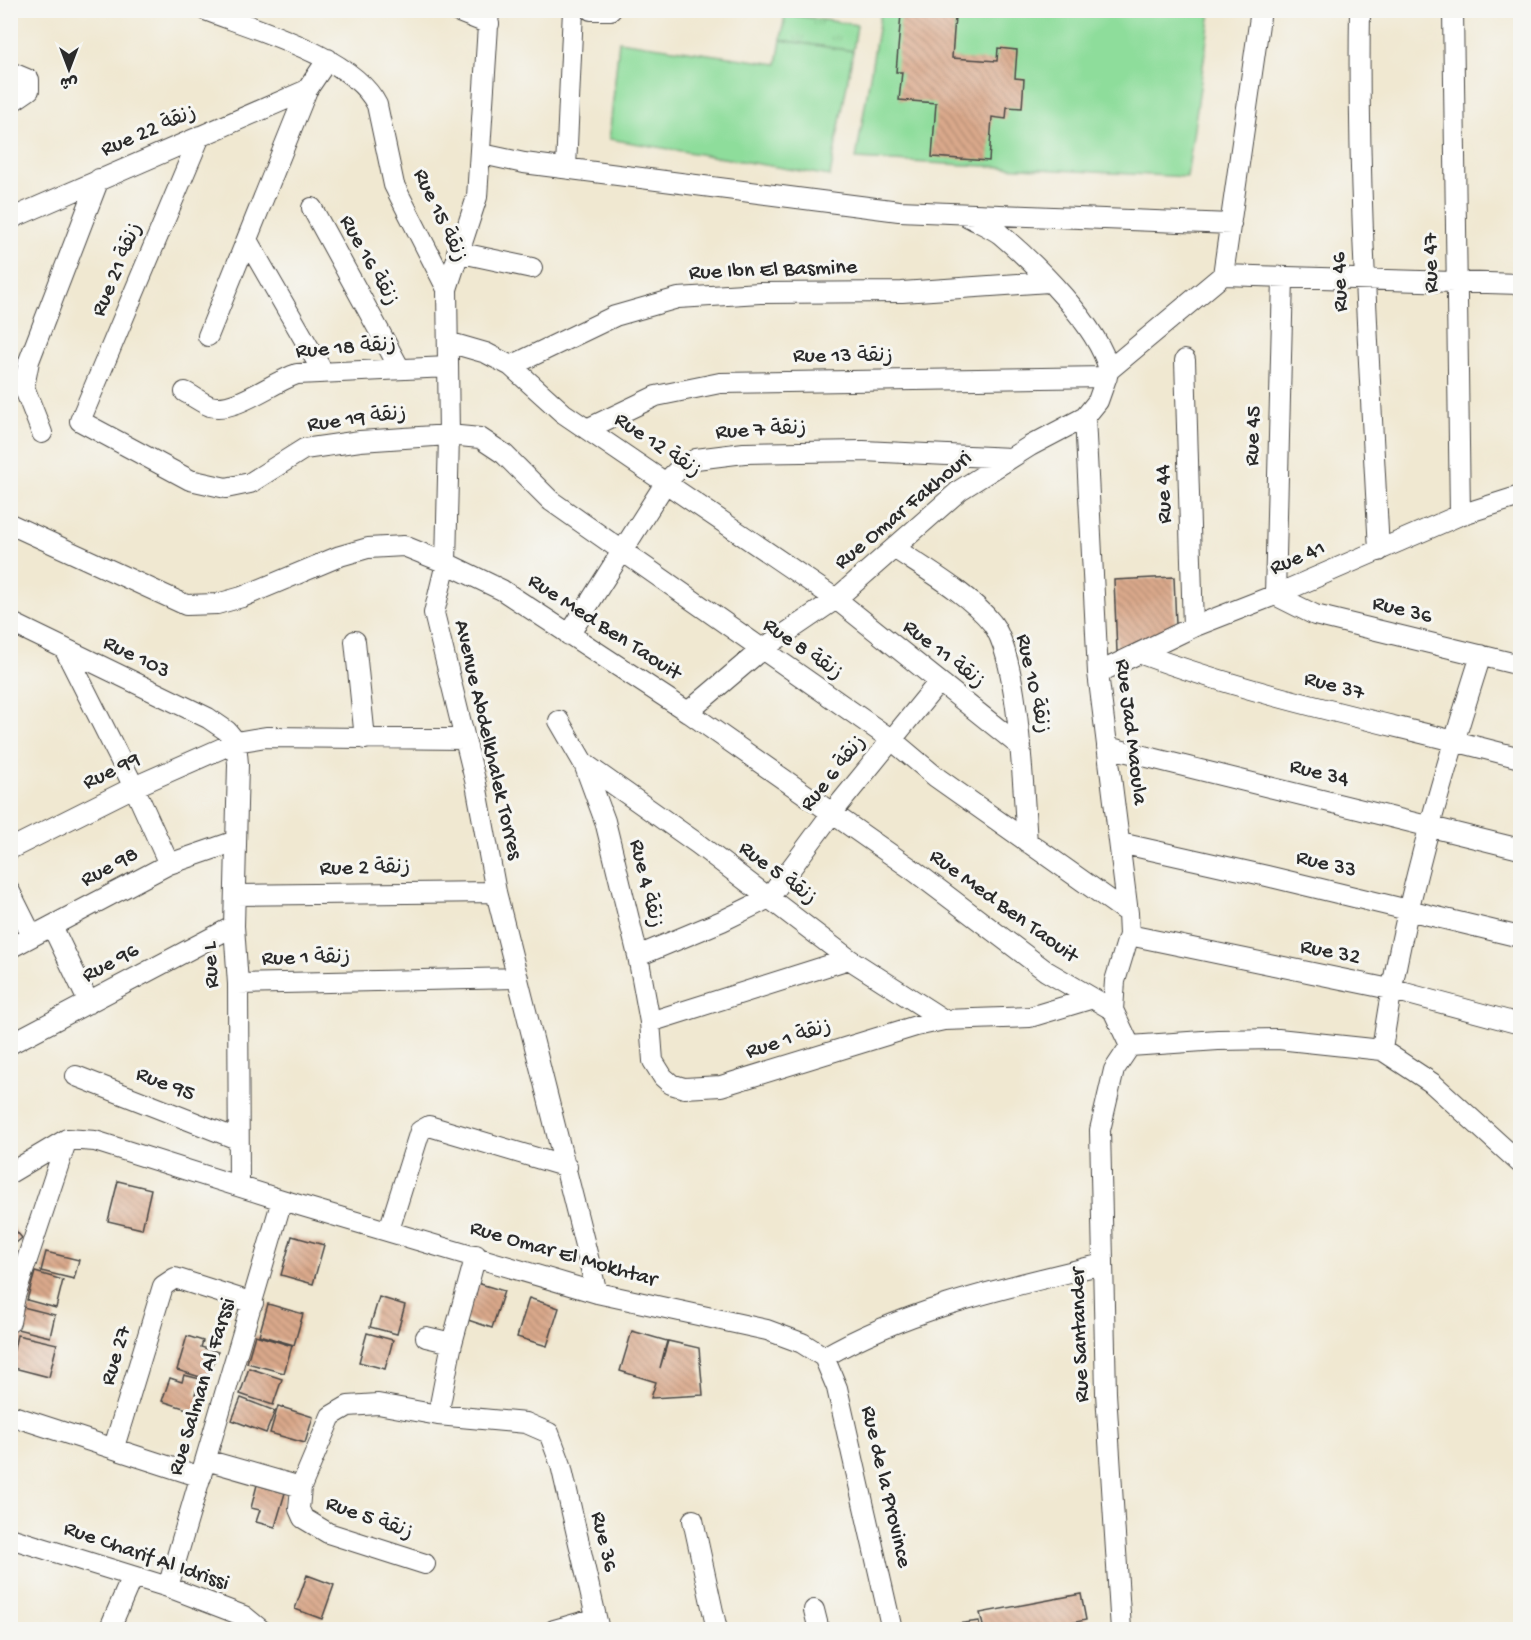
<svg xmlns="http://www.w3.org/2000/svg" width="1531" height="1640" viewBox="0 0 1531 1640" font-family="'Gochi Hand','Playpen Sans Arabic',sans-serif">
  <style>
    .grass { fill: url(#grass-tufts); stroke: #5c8463; stroke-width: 1.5 }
    .green { fill: #8edd9b; stroke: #5c8463; stroke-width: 1.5 }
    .building { fill: url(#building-back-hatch) }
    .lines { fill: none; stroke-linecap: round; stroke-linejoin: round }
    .street-casing { stroke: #494744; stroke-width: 22 }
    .street { stroke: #fff; stroke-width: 20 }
    .labels { text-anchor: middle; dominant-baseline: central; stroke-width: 6; stroke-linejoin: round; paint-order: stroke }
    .street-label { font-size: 22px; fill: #2b2b2b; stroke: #f6f6f2 }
  </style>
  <defs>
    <pattern id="grass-tufts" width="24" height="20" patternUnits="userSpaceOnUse" patternTransform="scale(1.5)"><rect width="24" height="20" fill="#8edd9b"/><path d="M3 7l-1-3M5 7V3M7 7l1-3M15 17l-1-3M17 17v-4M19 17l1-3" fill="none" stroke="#7bbe86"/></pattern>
    <pattern id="building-back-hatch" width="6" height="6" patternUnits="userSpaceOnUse" patternTransform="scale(1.5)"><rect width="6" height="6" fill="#daa98b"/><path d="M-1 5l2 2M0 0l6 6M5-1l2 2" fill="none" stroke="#b18a72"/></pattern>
  </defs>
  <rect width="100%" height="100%" fill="#f6f6f2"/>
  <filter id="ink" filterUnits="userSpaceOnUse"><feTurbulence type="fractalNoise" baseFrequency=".0167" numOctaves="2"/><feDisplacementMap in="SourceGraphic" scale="12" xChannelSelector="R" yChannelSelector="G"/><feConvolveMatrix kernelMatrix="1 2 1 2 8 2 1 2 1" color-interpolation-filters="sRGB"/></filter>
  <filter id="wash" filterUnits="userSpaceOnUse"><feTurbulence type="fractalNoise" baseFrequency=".008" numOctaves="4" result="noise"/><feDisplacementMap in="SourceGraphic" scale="24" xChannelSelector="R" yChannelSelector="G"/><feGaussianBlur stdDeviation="1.35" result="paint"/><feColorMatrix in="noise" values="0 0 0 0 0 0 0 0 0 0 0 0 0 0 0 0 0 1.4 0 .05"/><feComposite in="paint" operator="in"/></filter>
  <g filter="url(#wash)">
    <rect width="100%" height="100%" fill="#f0e8d1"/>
    <path class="grass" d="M785,14L857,25L853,51L781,40Z"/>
    <path class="green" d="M881,11H1211L1187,177L856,159Z
      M781,40L853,51L830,176L609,139L619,41L777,64Z"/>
    <g id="blocks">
      <path class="building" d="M901,14L955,17L952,58L997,61L998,48L1017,50L1015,78L1024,79L1022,108L1007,107L1006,119L992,117L989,161L932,157L936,103L899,100L902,72H896Z
        M1174,577L1176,625L1117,652L1114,580Z
        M118,1181L151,1189L142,1229L108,1221Z
        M10,1224L22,1238L10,1248Z
        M292,1236L324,1245L313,1284L281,1275Z
        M46,1252L79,1260L74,1279L41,1271Z
        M35,1272L63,1280L56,1308L27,1300Z
        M477,1283L504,1291L492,1328L465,1319Z
        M379,1297L405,1305L397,1334L370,1327Z
        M529,1298L559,1308L547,1346L517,1337Z
        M268,1304L303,1314L294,1345L259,1335Z
        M23,1307L55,1315L50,1337L17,1329Z
        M632,1331L667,1341L660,1368L668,1341L699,1348L703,1395L651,1398L656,1382L620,1371Z
        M367,1333L393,1340L385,1369L359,1362Z
        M17,1335L57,1344L49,1377L10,1367Z
        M255,1335L292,1346L284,1373L247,1363Z
        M187,1336L203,1341L201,1347L218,1352L207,1379L177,1370Z
        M249,1368L282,1379L273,1405L240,1394Z
        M184,1375L200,1379L195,1394L201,1396L196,1412L162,1401L170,1378L182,1382Z
        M241,1398L275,1411L266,1433L232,1420Z
        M278,1406L313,1417L305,1443L270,1433Z
        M257,1485L285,1493L275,1527L256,1522L260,1510L251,1508Z
        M307,1575L334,1585L322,1619L295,1609Z
        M1081,1594L1086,1620L1071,1623L1072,1630H984L980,1613Z
        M979,1621L980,1630H958L957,1624Z"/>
    </g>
  </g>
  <g filter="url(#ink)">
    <use href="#blocks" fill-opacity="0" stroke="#494744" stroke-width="1.5"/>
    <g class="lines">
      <defs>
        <path id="street" d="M205,10C254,29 353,56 377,105L394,185L447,289
          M454,10L489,24
          M489,10L477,197L447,289L449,435L446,563L434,613L476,784L496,892L597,1293
          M591,10H611
          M1360,10C1357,191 1370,371 1379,551
          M1453,10L1460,515
          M10,72L29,80V90L10,103
          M200,136L80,421L190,480L226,488L250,483L304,449L360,441L449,435L480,438L504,454L551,501L892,740L936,777L1128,913
          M482,154L524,163L899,211L1231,224
          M566,168L573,10
          M312,208L400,369
          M967,216C978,222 990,227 1000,234C1036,265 1098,325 1109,370
          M10,219L307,90
          M247,240L323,372
          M457,252L532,268
          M1223,275L1520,284
          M1223,275L1261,10
          M1283,278L1275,595L1315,615L1520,665
          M208,336L307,90L328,59
          M448,342L486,353L511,366L563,413L836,599L1021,747
          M1185,360L1193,627
          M511,366L615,316L678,298L760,293L902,292L1049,282
          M185,392C193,396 202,403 210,406C235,413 272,382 297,374L448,367
          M1085,417L1098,673L1128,913L1129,935L1115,981L1113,1010L1130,1046
          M587,429L656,396L720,383L1107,377
          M42,433L24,387L29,361L99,179
          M10,524L186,605L217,604L242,597L340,556L368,548L404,546L446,563L502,590L688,712L913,870L1046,971L1113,1010
          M894,548C925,569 969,594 992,623C1020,660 1023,793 1027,842
          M10,622L208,718L227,731L236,742
          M569,635L666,482L680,468L696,459L744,453L863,451L1011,458
          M355,641L365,739
          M65,650L134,787L169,864
          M1139,653C1263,699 1393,724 1520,758
          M1098,673L1193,627L1275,595L1460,515L1520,496
          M688,712L761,650L836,599L960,490L1030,446L1085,417L1098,401L1109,370L1223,275
          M559,721L584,764L605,821L638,956L650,1022L653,1061L663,1077L671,1084L684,1088L721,1086L916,1026L944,1020L1030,1017L1090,999
          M236,742L238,764L234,926L238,984L239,1185
          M1107,747L1520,849
          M585,764L698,844L849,959L944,1020
          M1120,843L1267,876L1520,937
          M10,849L134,787L236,742L266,737L465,739
          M10,892L32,936
          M235,895L496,892
          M52,926L89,1003
          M1129,935L1390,989L1520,1024
          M10,948L169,864L236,841
          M638,956L722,921L769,898L832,813L938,683
          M238,984L518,978
          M650,1022L849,959
          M10,1044L234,926
          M1130,1046L1218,1040L1278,1039L1382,1050L1432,1083L1520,1163
          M1382,1050C1400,918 1441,781 1481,655
          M76,1076L237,1139
          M10,1173L67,1139L95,1141L282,1200L597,1293L767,1330L802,1343L824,1357L837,1388L892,1630
          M389,1230L420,1131L429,1126L567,1167
          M10,1322L15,1296L67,1139
          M426,1337L452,1343
          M824,1357C909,1308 1008,1287 1103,1264
          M10,1415L201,1477
          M438,1415L452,1343L476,1255
          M114,1447L163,1286L175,1278L253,1303
          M206,1460L301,1487
          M693,1520L717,1630
          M10,1538L168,1587L244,1616L261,1630
          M425,1564L328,1533L303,1518L299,1509L301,1487L331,1416L348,1406L378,1404L438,1415L526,1423L549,1433L561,1465L599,1630
          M168,1587L282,1200
          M814,1610L819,1630
          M109,1630L132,1577
          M554,1630L596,1618
          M1121,1630L1106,1393L1100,1130L1114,1070L1130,1046"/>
      </defs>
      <use href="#street" class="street-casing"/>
      <use href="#street" class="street"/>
    </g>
  </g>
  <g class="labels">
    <g class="street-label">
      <text transform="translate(149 132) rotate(-23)">Rue 22 زنقة</text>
      <text transform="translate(439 216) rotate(65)">Rue 15 زنقة</text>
      <text transform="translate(368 261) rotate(61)">Rue 16 زنقة</text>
      <text transform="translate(1432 263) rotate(-91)">Rue 47</text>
      <text transform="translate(118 270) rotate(-67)">Rue 21 زنقة</text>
      <text transform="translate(773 271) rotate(-2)">Rue Ibn El Basmine</text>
      <text transform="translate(1341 282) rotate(-92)">Rue 46</text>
      <text transform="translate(346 349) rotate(-4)">Rue 18 زنقة</text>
      <text x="843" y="357">Rue 13 زنقة</text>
      <text transform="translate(357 420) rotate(-7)">Rue 19 زنقة</text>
      <text transform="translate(761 431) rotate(-3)">Rue 7 زنقة</text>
      <text transform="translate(1254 436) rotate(-88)">Rue 45</text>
      <text transform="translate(657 446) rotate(34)">Rue 12 زنقة</text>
      <text transform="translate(1165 494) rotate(-92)">Rue 44</text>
      <text transform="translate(904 511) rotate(-40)">Rue Omar Fakhouri</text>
      <text transform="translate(1298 559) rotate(-23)">Rue 41</text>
      <text transform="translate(1402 611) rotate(14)">Rue 36</text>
      <text transform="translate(604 628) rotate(33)">Rue Med Ben Taouit</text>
      <text transform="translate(802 650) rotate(35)">Rue 8 زنقة</text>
      <text transform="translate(943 655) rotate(38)">Rue 11 زنقة</text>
      <text transform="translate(136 658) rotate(26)">Rue 103</text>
      <text transform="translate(1032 684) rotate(78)">Rue 10 زنقة</text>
      <text transform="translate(1334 687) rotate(15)">Rue 37</text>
      <text transform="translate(1130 732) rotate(83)">Rue Jad Maoula</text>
      <text transform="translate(487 740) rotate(77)">Avenue Abdelkhalek Torres</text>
      <text transform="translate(112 772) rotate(-26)">Rue 99</text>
      <text transform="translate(834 774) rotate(-51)">Rue 6 زنقة</text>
      <text transform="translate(1319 774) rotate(14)">Rue 34</text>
      <text transform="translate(1326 865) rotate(13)">Rue 33</text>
      <text transform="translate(110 868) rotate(-28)">Rue 98</text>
      <text transform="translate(365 869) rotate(-1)">Rue 2 زنقة</text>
      <text transform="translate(777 874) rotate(37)">Rue 5 زنقة</text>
      <text transform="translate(645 884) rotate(77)">Rue 4 زنقة</text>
      <text transform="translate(1003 907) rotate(36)">Rue Med Ben Taouit</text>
      <text transform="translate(1330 953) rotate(11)">Rue 32</text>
      <text transform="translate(306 959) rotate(-1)">Rue 1 زنقة</text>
      <text transform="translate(111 964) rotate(-28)">Rue 96</text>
      <text transform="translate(212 965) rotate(-93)">Rue L</text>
      <text transform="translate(789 1040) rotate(-18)">Rue 1 زنقة</text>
      <text transform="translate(165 1085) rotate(21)">Rue 95</text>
      <text transform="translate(563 1255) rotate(16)">Rue Omar El Mokhtar</text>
      <text transform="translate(1081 1335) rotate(-92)">Rue Santander</text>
      <text transform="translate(117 1356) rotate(-73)">Rue 27</text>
      <text transform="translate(203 1387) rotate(-73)">Rue Salman Al Farssi</text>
      <text transform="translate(885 1487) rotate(77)">Rue de la Province</text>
      <text transform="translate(369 1519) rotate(20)">Rue 5 زنقة</text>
      <text transform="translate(603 1542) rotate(77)">Rue 36</text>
      <text transform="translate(146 1557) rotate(19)">Rue Charif Al Idrissi</text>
    </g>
  </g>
  <rect width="1531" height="1640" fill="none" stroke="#f6f6f2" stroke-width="36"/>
  <g transform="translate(69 69) rotate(180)" stroke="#f6f6f2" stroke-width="4.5" paint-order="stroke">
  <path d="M0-4.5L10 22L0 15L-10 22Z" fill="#2b2b2b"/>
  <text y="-9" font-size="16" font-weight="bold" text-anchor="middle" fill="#2b2b2b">ش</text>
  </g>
</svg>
